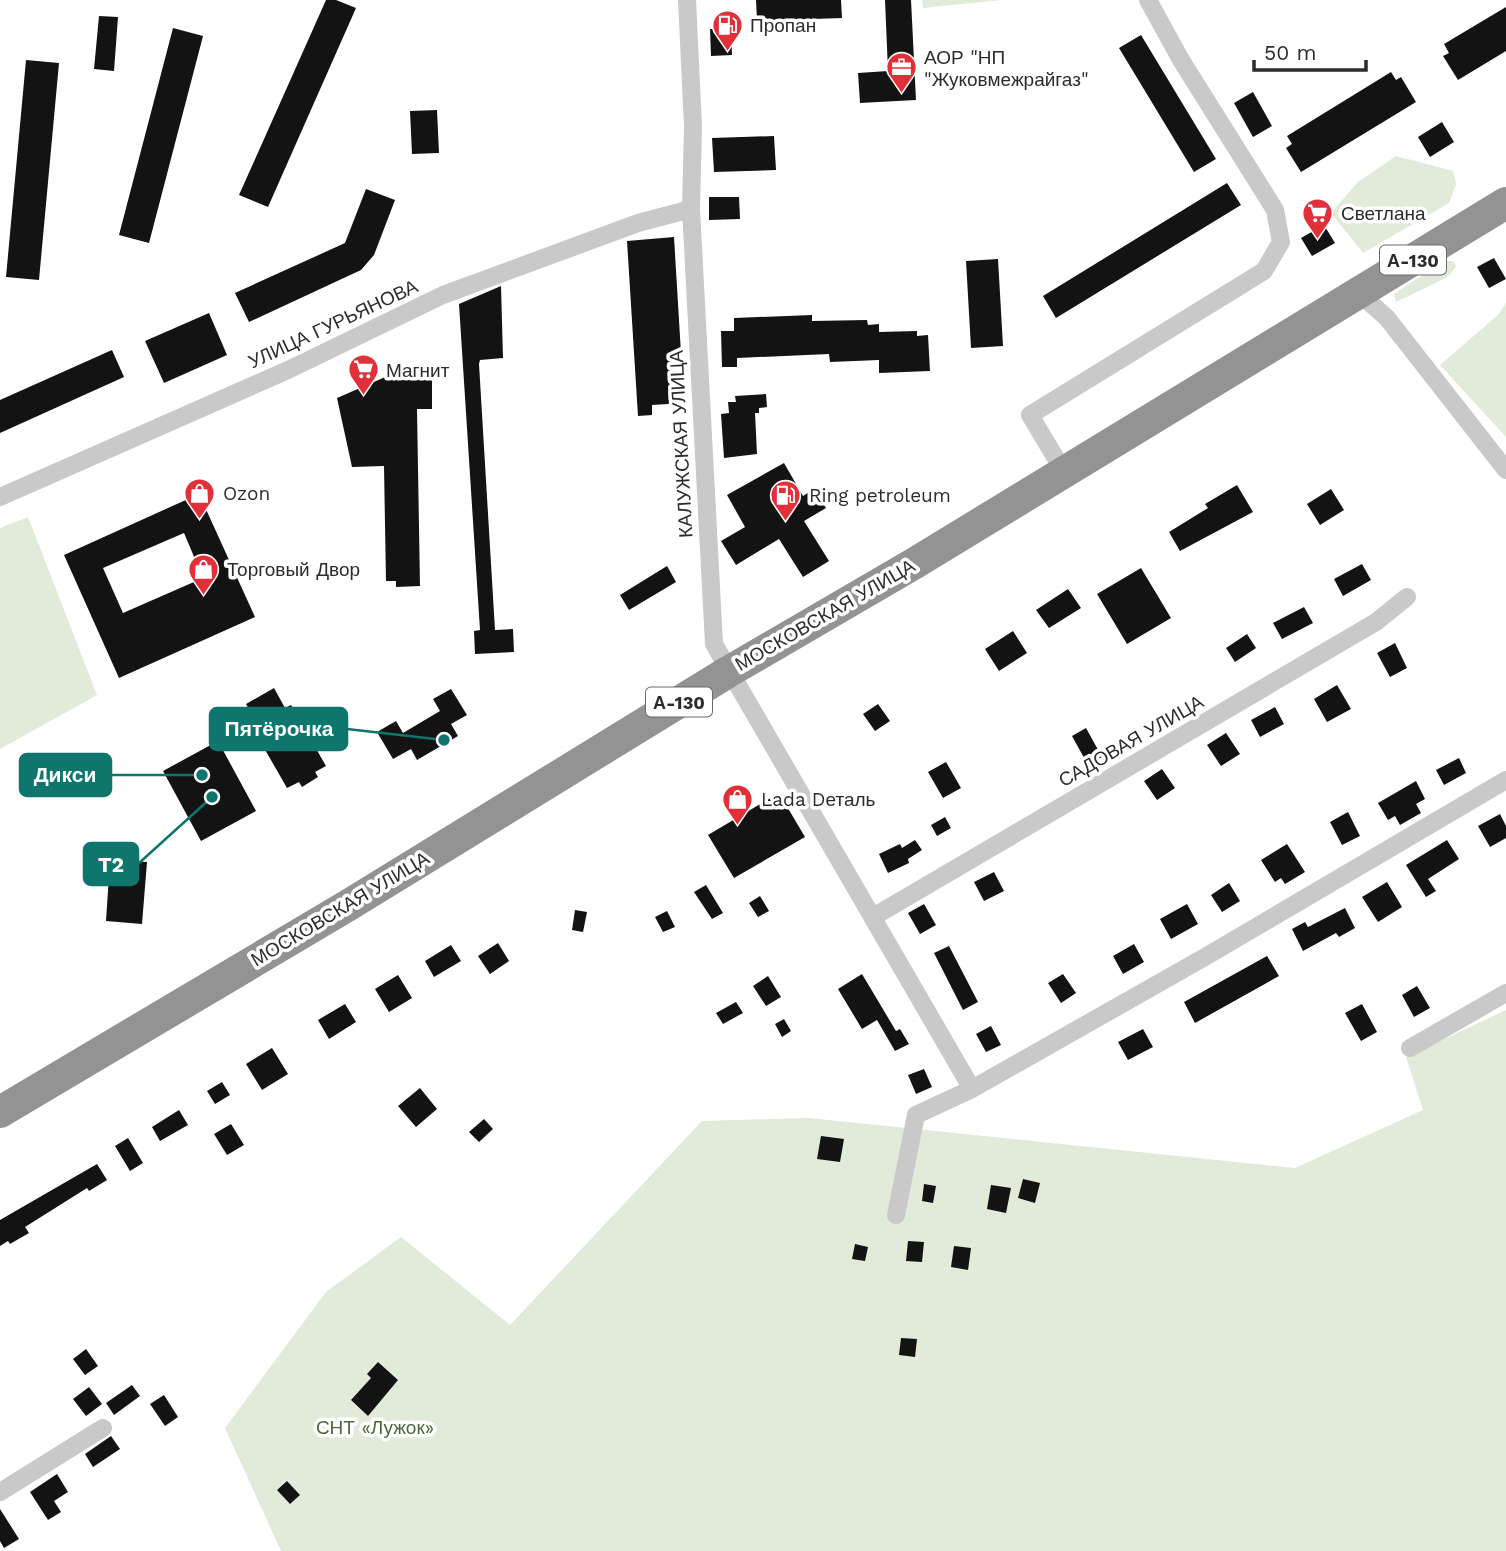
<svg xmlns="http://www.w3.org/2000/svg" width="1506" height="1551" viewBox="0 0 1506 1551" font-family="'Work Sans',sans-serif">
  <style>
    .green { fill: #e2ead9 }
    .building { fill: #131313; fill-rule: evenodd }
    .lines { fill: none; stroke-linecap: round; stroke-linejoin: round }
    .street { stroke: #c9c9c9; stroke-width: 18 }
    .highway { stroke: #939393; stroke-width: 32 }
    .labels { text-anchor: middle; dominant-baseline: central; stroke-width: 7; stroke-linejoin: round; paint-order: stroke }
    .shield { fill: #fff; stroke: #6b6b6b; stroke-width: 2 }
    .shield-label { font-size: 18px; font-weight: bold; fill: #2c2c2c }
    .poi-label { font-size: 19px; fill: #2c2c2c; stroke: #fff; text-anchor: start }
    .street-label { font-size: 19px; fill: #2c2c2c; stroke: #fff }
    .park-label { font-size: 19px; fill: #4e663b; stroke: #fff }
    .leader { fill: none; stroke: #0f766e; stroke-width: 2.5 }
    .callout-dot { fill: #0f766e; stroke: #fff; stroke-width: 2.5 }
    .callout { fill: #0f766e; stroke: #0f766e; stroke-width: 2.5 }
    .callout-label { font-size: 21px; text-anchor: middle; font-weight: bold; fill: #fff }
  </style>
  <rect width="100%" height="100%" fill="#fff"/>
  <path class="green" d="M922,0H1001L923,8Z
    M1396,156L1453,171L1456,184L1449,203L1363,253L1331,213L1358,182Z
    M1444,261H1453L1456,266L1448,277L1396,302L1394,294Z
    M1506,303V437L1440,365L1498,315Z
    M28,517L97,695L0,749V528Z
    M1506,1010V1551H281L225,1428L326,1292L401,1237L510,1325L702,1121L809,1118L1295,1168L1423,1110L1406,1057Z"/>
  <path class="building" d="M326,0H336L356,8L268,207L239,195Z
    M756,0H841L842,18L757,21Z
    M885,0H911L916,100L860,103L858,73L888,71Z
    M1506,7V51L1458,80L1443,56L1449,53L1444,44Z
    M99,16L118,17L114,71L94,69Z
    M173,28L203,36L149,243L119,235Z
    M731,28L732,55L711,56L710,29Z
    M1141,35L1216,159L1194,172L1119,48Z
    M26,60L59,63L39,280L6,277Z
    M1391,72L1396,80L1401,77L1416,102L1301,172L1286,148L1292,144L1287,136Z
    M1253,92L1272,126L1253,137L1234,103Z
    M437,110L439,153L412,154L410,111Z
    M1442,122L1454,142L1430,157L1418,137Z
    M774,136L776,170L714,172L712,138Z
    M1227,183L1241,205L1056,318L1043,296Z
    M366,189L395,200L374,255L361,270L249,322L235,293L345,243Z
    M709,197H739L740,219L709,220Z
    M1324,225L1335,243L1312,256L1301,238Z
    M674,237L684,403L652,405V415L638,416L627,241Z
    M1494,258L1506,279L1489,288L1477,267Z
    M998,259L1003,346L971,348L966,261Z
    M501,286L503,358L480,360L479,364L495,630L513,629L514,652L475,654L474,631L480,630L459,304Z
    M209,313L227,355L164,383L145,341Z
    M812,315V321L867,320L868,325L879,324V332L917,331V336L928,335L930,371L879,373V360L830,362L829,354L737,358V367H722L721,331H734V318Z
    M112,350L124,377L0,433V400Z
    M399,371H409V380L432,379V409H417L420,586L396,587V581H386L384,466L352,467L337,398Z
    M766,394L767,407L759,408V413H755L757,454L724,458L721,414L729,413L728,402H736L735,396Z
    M784,463L803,496L814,489L826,508L804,521L829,561L803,577L779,539L736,565L721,541L745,527L727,495Z
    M1237,485L1253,512L1180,551L1169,532L1208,508L1205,504Z
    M1331,489L1344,510L1320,525L1307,504Z
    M199,494L255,617L119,678L64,555ZM184,533L203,578L123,613L103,568Z
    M1362,564L1371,580L1343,596L1334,579Z
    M667,566L676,582L629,610L620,595Z
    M1141,568L1171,618L1127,644L1097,594Z
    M1068,589L1081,608L1049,628L1036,610Z
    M1304,607L1313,623L1282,639L1273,623Z
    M1013,631L1027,653L999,671L985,649Z
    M1247,634L1256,648L1235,662L1226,648Z
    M1395,643L1407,668L1390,677L1377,653Z
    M1337,685L1351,709L1327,722L1314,699Z
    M274,688L285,708L291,705L326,766L315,772L318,777L302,787L299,782L287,788L252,727L257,724L246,704Z
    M451,689L467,715L451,724L458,736L417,760L411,749L393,759L377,732L396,721L403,733L440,711L433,699Z
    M878,704L890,721L875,731L863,714Z
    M1275,707L1284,724L1260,737L1251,720Z
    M1086,728L1102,757L1088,765L1072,736Z
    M1226,733L1240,754L1221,766L1207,745Z
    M218,741L256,811L201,841L163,771Z
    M1459,758L1466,773L1444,785L1436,770Z
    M946,762L961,788L943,798L928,772Z
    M1162,769L1175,788L1157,800L1144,781Z
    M1416,781L1425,799L1416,804L1421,813L1400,825L1395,816L1388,820L1378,803Z
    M779,793L805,837L734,878L708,835Z
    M1348,812L1360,836L1342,845L1330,822Z
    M1500,814L1506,826V838L1490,847L1478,826Z
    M945,817L951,828L937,836L931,825Z
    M915,840L922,850L908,859L909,863L888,873L879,854L900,844L902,848Z
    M1447,840L1459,859L1428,879L1436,891L1426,897L1406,865Z
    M1287,844L1305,872L1285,884L1281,878L1275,882L1261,860Z
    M110,860L147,862L142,924L106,921Z
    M994,872L1004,891L984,901L974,882Z
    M1387,882L1402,907L1378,922L1362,897Z
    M1229,883L1240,901L1222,912L1211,895Z
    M706,885L723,913L712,919L694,892Z
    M760,896L769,911L758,917L749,903Z
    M924,904L936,925L920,934L908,913Z
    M1187,904L1198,924L1171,939L1160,919Z
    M1345,908L1355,928L1339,937L1336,933L1303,951L1292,929L1305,922L1308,927Z
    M575,910L587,912L583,932L572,930Z
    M667,911L675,927L663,932L655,917Z
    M498,943L509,961L490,974L478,956Z
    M1134,944L1144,962L1123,974L1113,956Z
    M451,945L461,961L434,977L425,961Z
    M949,946L978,1002L963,1010L934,953Z
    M1267,956L1279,976L1195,1023L1184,1002Z
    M862,974L896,1031L900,1029L909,1044L895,1051L877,1020L862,1029L838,989Z
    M1063,974L1076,993L1061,1003L1048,983Z
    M398,975L412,998L389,1012L375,989Z
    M768,976L781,997L766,1006L753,986Z
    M1417,986L1430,1008L1414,1017L1402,995Z
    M736,1002L743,1013L723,1024L716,1013Z
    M345,1004L356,1022L329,1039L318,1020Z
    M1362,1004L1377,1032L1361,1041L1345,1013Z
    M784,1019L791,1031L782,1037L775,1024Z
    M991,1026L1001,1045L986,1052L976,1034Z
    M1143,1029L1153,1047L1128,1060L1118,1042Z
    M272,1048L288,1074L262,1090L246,1064Z
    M924,1069L932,1087L916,1094L908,1075Z
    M222,1082L230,1095L215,1104L207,1091Z
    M420,1088L437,1109L416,1127L398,1106Z
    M179,1110L188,1125L160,1141L152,1127Z
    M484,1119L493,1129L479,1142L469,1132Z
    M231,1124L244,1145L227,1155L214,1134Z
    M821,1136L844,1139L840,1162L817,1159Z
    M128,1138L143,1163L130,1171L115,1146Z
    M97,1164L107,1180L89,1191L87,1188L25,1227L29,1233L10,1244L8,1241L0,1246V1220Z
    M1023,1179L1040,1183L1035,1203L1018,1198Z
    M924,1184L936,1186L933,1203L922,1201Z
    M991,1185L1011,1188L1006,1213L987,1209Z
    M908,1241L924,1242L922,1262L906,1261Z
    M855,1244L868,1247L865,1261L852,1259Z
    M954,1246L971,1248L968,1270L951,1267Z
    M901,1338L917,1339L915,1357L899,1355Z
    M86,1349L98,1366L85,1375L73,1359Z
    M378,1362L398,1380L368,1416L351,1400L371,1378L367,1374Z
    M132,1385L140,1396L114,1415L106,1403Z
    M89,1387L102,1404L86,1416L73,1399Z
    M164,1395L178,1417L165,1426L150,1404Z
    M111,1436L120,1449L93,1467L85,1454Z
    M57,1474L68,1492L54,1501L61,1512L48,1520L30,1492Z
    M287,1481L300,1495L290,1504L277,1490Z
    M0,1509L19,1539L4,1548L0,1541Z"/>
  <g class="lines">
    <path class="street" d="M687,0L693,126L691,209L714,644L972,1089L916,1115L896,1215
      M1359,293L1387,318L1506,470
      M1064,472L1030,415L1264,271L1281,242L1275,210L1181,60L1148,0
      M0,497L288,370L443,295L638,223L691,209
      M873,917L1376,622L1407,597
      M1410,1048L1506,993
      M972,1089L1205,957L1506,780
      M0,1492L103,1428"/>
    <path class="highway" d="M0,1112L347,906L728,672L915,563L1506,203"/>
  </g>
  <defs>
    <symbol id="fuel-pin" viewBox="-11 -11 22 30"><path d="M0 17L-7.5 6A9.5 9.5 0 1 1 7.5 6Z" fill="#e1303a" stroke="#fff"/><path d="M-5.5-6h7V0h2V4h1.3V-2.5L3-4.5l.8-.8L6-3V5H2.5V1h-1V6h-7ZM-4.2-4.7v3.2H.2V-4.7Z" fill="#fff"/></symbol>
    <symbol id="office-pin" viewBox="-11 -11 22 30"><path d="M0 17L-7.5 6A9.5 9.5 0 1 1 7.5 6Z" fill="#e1303a" stroke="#fff"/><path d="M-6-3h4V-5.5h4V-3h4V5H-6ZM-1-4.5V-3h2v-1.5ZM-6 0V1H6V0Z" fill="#fff"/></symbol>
    <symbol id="supermarket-pin" viewBox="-11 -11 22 30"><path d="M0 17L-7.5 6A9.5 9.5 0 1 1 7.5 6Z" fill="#e1303a" stroke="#fff"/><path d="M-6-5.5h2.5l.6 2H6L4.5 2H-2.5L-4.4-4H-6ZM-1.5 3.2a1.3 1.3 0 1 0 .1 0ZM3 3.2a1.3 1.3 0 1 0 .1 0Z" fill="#fff"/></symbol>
    <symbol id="shop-pin" viewBox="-11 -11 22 30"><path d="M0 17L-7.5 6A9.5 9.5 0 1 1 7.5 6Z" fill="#e1303a" stroke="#fff"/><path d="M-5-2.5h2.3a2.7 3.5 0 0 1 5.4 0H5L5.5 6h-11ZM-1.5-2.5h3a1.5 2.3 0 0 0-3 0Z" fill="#fff"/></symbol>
  </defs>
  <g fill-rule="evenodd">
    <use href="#fuel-pin" x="710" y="8" width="35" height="47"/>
    <use href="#office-pin" x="884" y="50" width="35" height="47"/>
    <use href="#supermarket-pin" x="1300" y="196" width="35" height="47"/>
    <use href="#supermarket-pin" x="346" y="352" width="35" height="47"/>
    <use href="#shop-pin" x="182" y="476" width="35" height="47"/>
    <use href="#fuel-pin" x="768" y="478" width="35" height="47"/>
    <use href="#shop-pin" x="186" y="552" width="35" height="47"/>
    <use href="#shop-pin" x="720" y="782" width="35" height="47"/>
  </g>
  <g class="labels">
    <g class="shield">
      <rect x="1380" y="245.5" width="66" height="29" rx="5"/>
      <rect x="646" y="687.5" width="66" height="29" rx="5"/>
    </g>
    <g class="shield-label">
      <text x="1413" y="260">А-130</text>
      <text x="679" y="702">А-130</text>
    </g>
    <g class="poi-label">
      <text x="750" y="25">Пропан</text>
      <text x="924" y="57">АОР "НП<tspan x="924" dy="22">"Жуковмежрайгаз"</tspan></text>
      <text x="1341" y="213">Светлана</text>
      <text x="386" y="370">Магнит</text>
      <text x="223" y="493">Ozon</text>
      <text x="809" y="495">Ring petroleum</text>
      <text x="227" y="569">Торговый Двор</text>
      <text x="761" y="799">Lada Dеталь</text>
    </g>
    <g class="street-label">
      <text transform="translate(333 324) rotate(-25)">УЛИЦА ГУРЬЯНОВА</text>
      <text transform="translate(681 444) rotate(-93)">КАЛУЖСКАЯ УЛИЦА</text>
      <text transform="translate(825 615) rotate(-30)">МОСКОВСКАЯ УЛИЦА</text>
      <text transform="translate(1131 741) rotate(-30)">САДОВАЯ УЛИЦА</text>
      <text transform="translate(340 909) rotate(-31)">МОСКОВСКАЯ УЛИЦА</text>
    </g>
    <g class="park-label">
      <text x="375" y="1427">СНТ «Лужок»</text>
    </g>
  </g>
  <path class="leader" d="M444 740L347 729M202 775L111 775M212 797L138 864"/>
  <g class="callout-dot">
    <circle cx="444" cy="740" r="7"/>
    <circle cx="202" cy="775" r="7"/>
    <circle cx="212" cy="797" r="7"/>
  </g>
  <g class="callout">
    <rect x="210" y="708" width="137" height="42" rx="7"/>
    <rect x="20" y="754" width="91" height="42" rx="7"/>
    <rect x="84" y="843" width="54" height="42" rx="7"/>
  </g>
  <g class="callout-label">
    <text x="279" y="736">Пятёрочка</text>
    <text x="65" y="782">Дикси</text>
    <text x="111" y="872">T2</text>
  </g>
  <path d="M1254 60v10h112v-10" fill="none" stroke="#2c2c2c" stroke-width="3.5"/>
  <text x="1264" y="60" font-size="21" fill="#2c2c2c" stroke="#ffffff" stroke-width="5" paint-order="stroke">50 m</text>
</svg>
